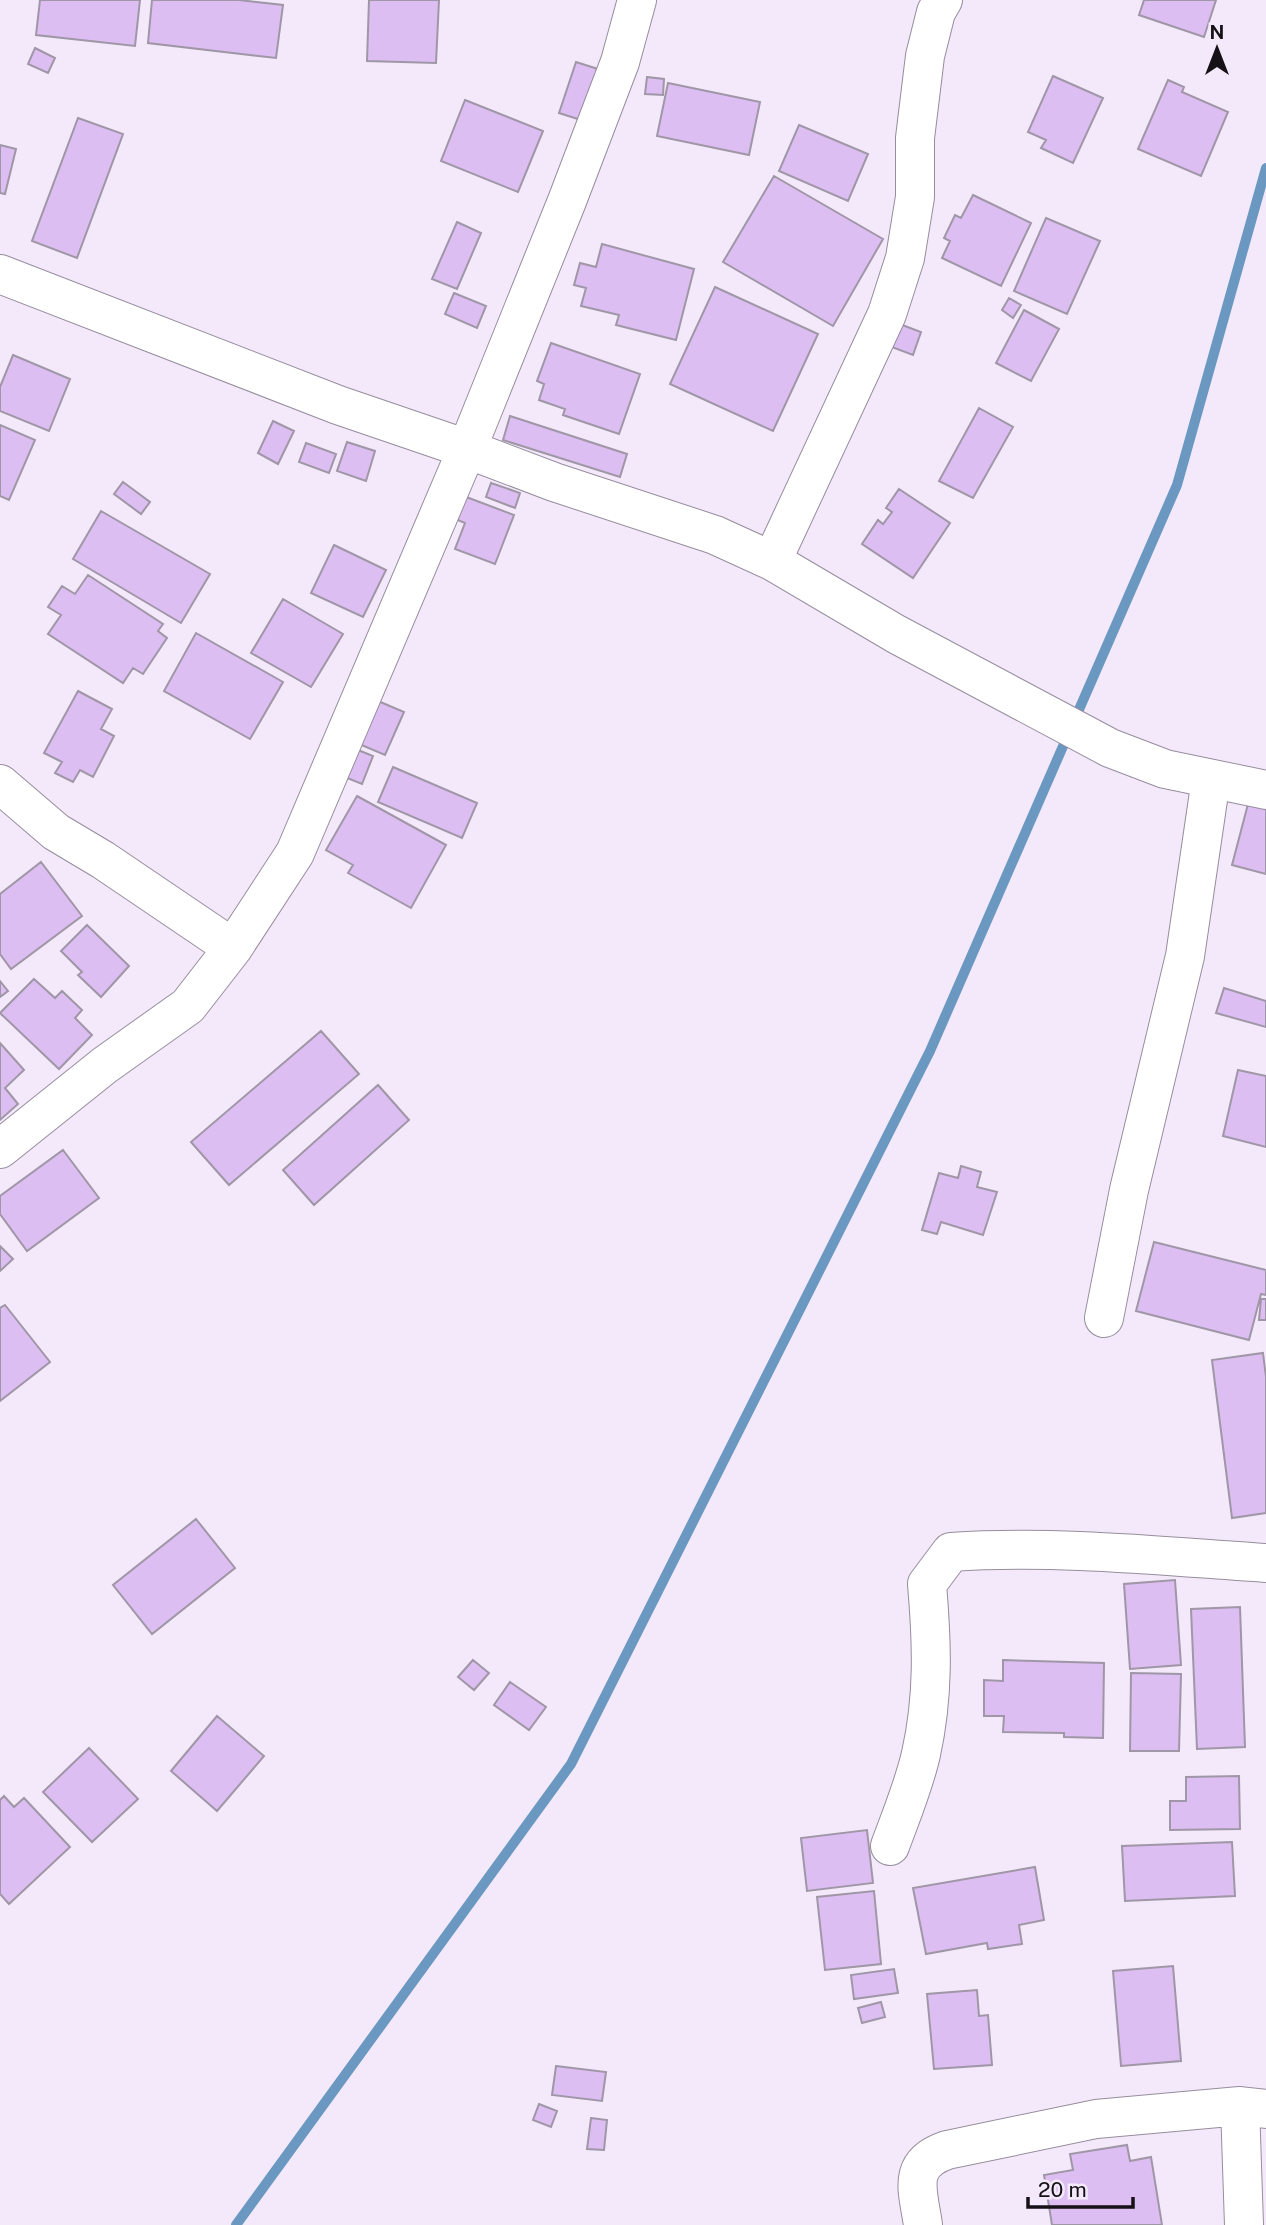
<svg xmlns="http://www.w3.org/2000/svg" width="1266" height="2225" viewBox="0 0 1266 2225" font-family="'Public Sans',sans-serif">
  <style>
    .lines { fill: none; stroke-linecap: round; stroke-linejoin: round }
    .stream { stroke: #6b98c1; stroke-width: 10 }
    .building { fill: #ddbef3; stroke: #9f96a6; stroke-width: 2 }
    .minor-casing { stroke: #968d9d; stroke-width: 40 }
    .minor { stroke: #fff; stroke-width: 38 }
  </style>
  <rect width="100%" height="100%" fill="#f3e9fa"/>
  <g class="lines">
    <path class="stream" d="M236,2225L571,1764L930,1051L1177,485L1266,168"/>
  </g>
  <path class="building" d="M40,0H140L135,46L36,35Z
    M152,0H239L283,5L276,58L148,43Z
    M369,0H439L436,63L367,61Z
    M1144,0H1216L1204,37L1139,15Z
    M35,48L55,58L48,73L28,64Z
    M576,62L601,70L584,121L559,113Z
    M1053,76L1103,98L1073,163L1041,148L1046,140L1028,132Z
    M647,77L664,79L663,95L645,94Z
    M1168,80L1184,87L1182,92L1228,112L1201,176L1138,149Z
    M668,83L760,102L749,155L657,136Z
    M465,100L543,131L518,192L441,161Z
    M78,118L123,134L77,258L32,241Z
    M799,125L868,154L848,201L779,171Z
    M0,145L16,149L5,194L0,193Z
    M774,176L883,239L833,326L723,262Z
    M973,195L1031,223L1001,286L942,258L950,241L944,238L955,215L961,218Z
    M1046,218L1100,241L1067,314L1014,291Z
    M457,222L481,233L457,289L432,279Z
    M602,244L694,269L676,340L616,325L619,315L581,306L586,288L574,285L580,263L596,267Z
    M715,287L818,334L773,431L670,384Z
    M454,293L486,306L477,328L445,314Z
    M1009,298L1021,305L1013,318L1002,310Z
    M1024,310L1059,329L1031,381L996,363Z
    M897,323L921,332L913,355L889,346Z
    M551,343L640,374L619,434L563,415L565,409L539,400L544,384L537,381Z
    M13,355L70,379L49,431L0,411V387Z
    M979,408L1013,427L973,498L939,481Z
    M510,416L627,454L620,477L503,440Z
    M273,421L294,431L278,464L258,453Z
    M0,425L35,440L9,500L0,496Z
    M347,442L375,451L366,481L337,471Z
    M306,443L336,454L329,473L299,462Z
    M123,482L150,502L141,514L114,494Z
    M491,483L520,493L515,508L486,497Z
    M899,489L950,523L913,578L862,544L878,520L883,524L892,512L886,508Z
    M461,495L514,515L495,564L455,549L465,523L453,518Z
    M101,511L210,574L181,623L73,559Z
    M334,545L386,570L363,617L311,593Z
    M88,575L163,624L158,631L167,638L143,674L133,668L123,683L48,634L61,615L48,607L62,586L75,594Z
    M283,599L343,634L311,687L251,653Z
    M196,633L283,682L250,739L164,691Z
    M78,691L112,709L101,729L114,736L93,777L80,770L73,782L55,773L62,762L44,753Z
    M378,701L404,712L385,755L359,744Z
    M358,750L373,756L362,784L347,778Z
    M393,767L477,803L462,838L378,802Z
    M357,796L446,845L411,908L348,873L353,865L326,850Z
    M1248,804L1266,809V874L1232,865Z
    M41,862L82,916L11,969L0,954V894Z
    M87,925L129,966L101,997L78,975L82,972L61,951Z
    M34,979L55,998L62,991L82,1010L75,1018L92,1035L59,1069L0,1013Z
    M0,981L8,991L0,997Z
    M1224,988L1266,1001V1027L1216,1013Z
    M321,1031L359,1074L229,1185L191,1142Z
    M0,1043L24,1070L5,1088L18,1104L0,1120Z
    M1238,1070L1266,1076V1147L1223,1136Z
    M378,1085L409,1120L314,1205L283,1170Z
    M63,1150L99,1198L27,1251L0,1214V1196Z
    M961,1166L981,1172L977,1187L997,1192L983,1235L941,1222L937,1234L922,1230L939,1173L958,1178Z
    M1154,1242L1266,1270V1295L1261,1294L1249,1340L1136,1311Z
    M0,1246L13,1259L0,1271Z
    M1261,1299H1266V1320H1259Z
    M5,1305L50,1362L0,1401V1308Z
    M1263,1353L1266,1377V1513L1232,1518L1212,1360Z
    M196,1519L235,1568L152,1634L113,1585Z
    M1175,1580L1181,1665L1130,1669L1124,1584Z
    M1240,1607L1245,1747L1197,1749L1191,1609Z
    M473,1660L489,1673L474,1690L458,1677Z
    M1003,1660L1104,1663L1103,1738L1064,1737V1733L1003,1732L1004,1716H984V1680L1003,1681Z
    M1131,1673L1181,1674L1179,1751H1130Z
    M510,1682L546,1707L529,1730L494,1705Z
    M217,1716L264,1756L217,1811L171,1771Z
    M89,1748L138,1799L92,1842L43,1792Z
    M1239,1776L1240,1829L1170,1830V1801H1186V1777Z
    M4,1796L14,1807L24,1798L70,1847L9,1904L0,1894V1800Z
    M867,1830L873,1883L807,1891L801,1838Z
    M1232,1842L1235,1896L1125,1901L1122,1846Z
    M1035,1867L1044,1920L1019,1925L1022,1944L988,1949L987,1943L926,1954L913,1888Z
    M874,1891L881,1964L825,1970L817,1897Z
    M1173,1966L1181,2061L1121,2066L1113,1971Z
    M894,1969L898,1993L854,1999L851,1975Z
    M977,1990L979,2016L988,2015L992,2065L934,2069L927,1994Z
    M881,2002L885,2017L862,2023L858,2008Z
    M556,2066L606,2072L602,2101L552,2095Z
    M539,2104L557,2111L551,2127L533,2120Z
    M591,2118L607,2120L604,2150L587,2149Z
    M1127,2145L1130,2161L1151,2157L1162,2225H1052L1044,2175L1073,2170L1070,2154Z"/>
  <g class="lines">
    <defs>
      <path id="minor" d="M0,274L338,405L467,449L554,482L715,535L772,561L896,634L1110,748L1165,769L1266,790
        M772,561L887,314L905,258L915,197V138L925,56L936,12L943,0
        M0,784L56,832L103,860L233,948
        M0,1149L105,1065L188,1006L233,948L295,853L467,449L567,201L620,62L637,0
        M1104,1318L1129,1190L1185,956L1211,779
        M890,1846C901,1816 914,1785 921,1754C934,1695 932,1643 927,1584L951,1552C1056,1545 1161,1556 1266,1563
        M1240,2106L1244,2225
        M923,2225C918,2190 906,2164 947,2150L1096,2119L1240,2106L1266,2109"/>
    </defs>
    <use href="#minor" class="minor-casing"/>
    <use href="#minor" class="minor"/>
  </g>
  <g transform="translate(1217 49)" stroke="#f3e9fa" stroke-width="5" paint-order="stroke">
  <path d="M0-5L12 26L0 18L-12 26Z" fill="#151117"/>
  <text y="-10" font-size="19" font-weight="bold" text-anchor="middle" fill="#151117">N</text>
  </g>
  <path d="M1028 2197v10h105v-10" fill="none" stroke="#151117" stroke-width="3.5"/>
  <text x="1038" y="2197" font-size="21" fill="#151117" stroke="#f3e9fa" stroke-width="5" paint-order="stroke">20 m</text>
</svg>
